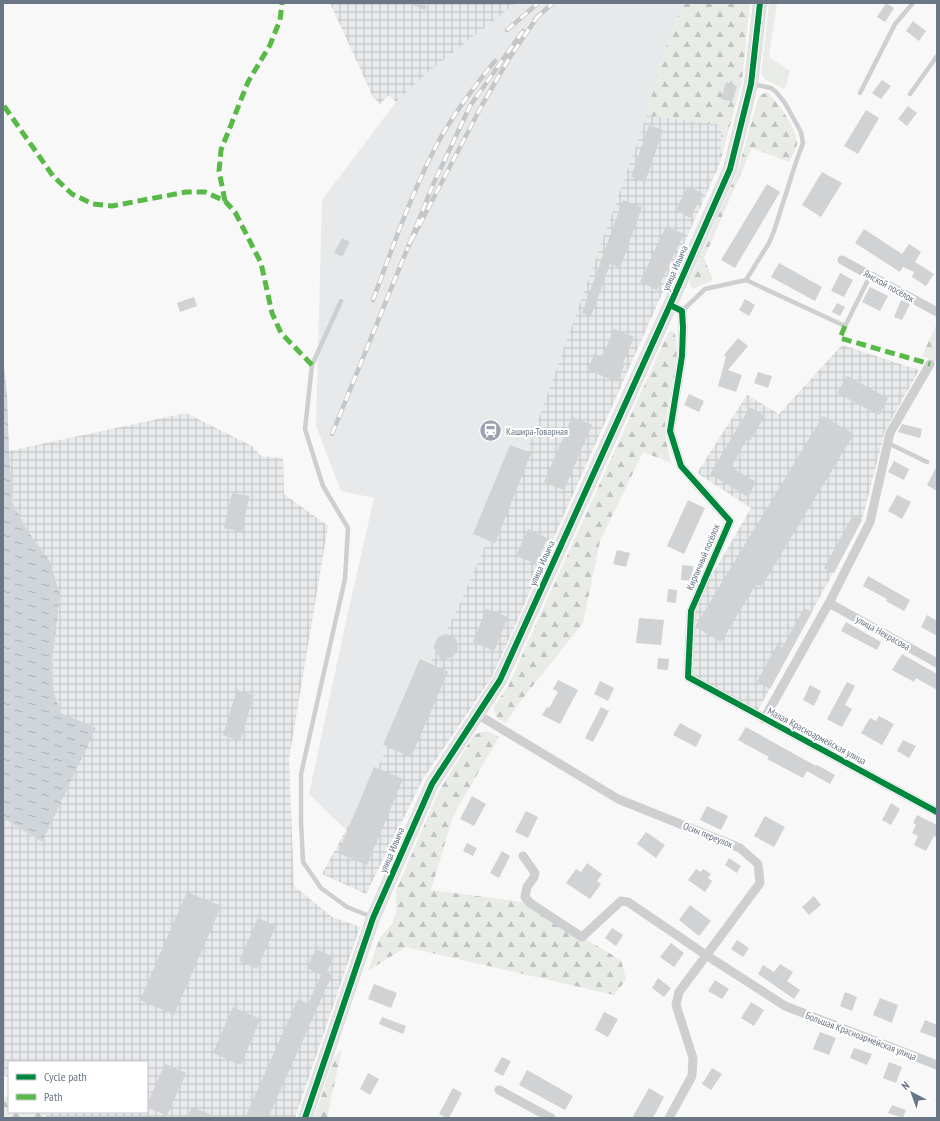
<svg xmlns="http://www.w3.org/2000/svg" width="940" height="1121" viewBox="0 0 940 1121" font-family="'PT Sans Narrow',sans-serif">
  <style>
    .built { fill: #e8e9ea }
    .industrial { fill: url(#industrial-grid) }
    .grass { fill: #e8ebe6 }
    .forest { fill: url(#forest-firs) }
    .water { fill: url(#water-ripples) }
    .building { fill: #d0d2d3 }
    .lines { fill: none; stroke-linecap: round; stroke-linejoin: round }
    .secondary-casing { stroke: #d4d5d6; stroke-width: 14 }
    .lane { stroke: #cecfd1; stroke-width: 4.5 }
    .street { stroke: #cecfd1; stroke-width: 9 }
    .secondary { stroke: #e1e2e3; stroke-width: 13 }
    .rail-casing { stroke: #c5c6c7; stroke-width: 4.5 }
    .rail { stroke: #fff; stroke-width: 3; stroke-dasharray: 9; stroke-linecap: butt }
    .quiet { stroke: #58b947; stroke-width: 5; stroke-dasharray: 10 5; stroke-linecap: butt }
    .cycleway-casing { stroke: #fff; stroke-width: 8 }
    .cycleway { stroke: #00873e; stroke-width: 6 }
    .labels { text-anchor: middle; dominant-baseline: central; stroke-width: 4; stroke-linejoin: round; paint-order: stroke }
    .street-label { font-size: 10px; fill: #6a7586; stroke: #fff }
    .poi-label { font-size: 10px; fill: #6a7586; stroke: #fff; text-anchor: start }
  </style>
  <defs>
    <pattern id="industrial-grid" width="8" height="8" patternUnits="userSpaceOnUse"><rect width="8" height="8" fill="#e8e9ea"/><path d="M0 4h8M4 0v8" fill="none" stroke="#c0c1c3"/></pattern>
    <pattern id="forest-firs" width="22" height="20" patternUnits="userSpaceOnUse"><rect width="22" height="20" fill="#e8ebe6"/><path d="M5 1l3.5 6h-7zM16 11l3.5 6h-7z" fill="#c0c3c0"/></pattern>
    <pattern id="water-ripples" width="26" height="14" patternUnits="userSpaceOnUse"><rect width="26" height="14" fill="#d0d5d9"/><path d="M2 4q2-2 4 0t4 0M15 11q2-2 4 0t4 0" fill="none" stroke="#adb1b6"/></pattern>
  </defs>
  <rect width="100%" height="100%" fill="#f8f8f8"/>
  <path class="built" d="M516,3H683L659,66L647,115L531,440L460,603L346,830L309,794L348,612L374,498L341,491L316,426L322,200L396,102L428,72Z"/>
  <path class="industrial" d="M330,3H516L428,72L396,102L389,95L380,104L373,97Z
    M647,115L722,125L720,163L493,675L423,779L366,894L322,874L346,830L460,603L531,440Z
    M842,345L919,370L885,431L862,520L756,714L688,677L691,611L751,508L697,473L747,395L779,414Z
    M186,413L252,446L261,456L283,458L284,494L328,526L289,759L294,886L332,917L360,927L295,1118H46V1112H147V1062H9V1078L3,1075V818L42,842L61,713L54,693L52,665L60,595L50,561L29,533L13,504L9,451Z"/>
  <path class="grass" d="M769,3H777L769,57L790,71L785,89L766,80L761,74Z"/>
  <path class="forest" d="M683,3H750L742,81L720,163L722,125L647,115L659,66Z
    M767,92C776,99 799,132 797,144C796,150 792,156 789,162L752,148L704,258L713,280L693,289L689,283L691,277L738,170L758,99L760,95Z
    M937,323V362L922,356Z
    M671,331L674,332C683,352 667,403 665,426C664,436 669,452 671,463L643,452L600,541L583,623L516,707L506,723L497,718L493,708L508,686L668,333Z
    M481,732H489L499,737L453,816L431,890L530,903L582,937L621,960L626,980L614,995L406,947L368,971L380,937L392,924L396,912V890L440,789L474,735Z
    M342,1049L327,1118H314L334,1058Z
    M9,1096V1112H46V1118H3V1097Z"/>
  <path class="water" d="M3,356L7,394L9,451L13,504L29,533L50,561L60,595L52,665L54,693L61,713L96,728L42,842L3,818Z"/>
  <path class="building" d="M886,3L894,8L885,22L877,17Z
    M913,21L926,31L919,41L906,31Z
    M882,80L891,86L881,99L872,93Z
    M726,82L737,86L732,102L721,99Z
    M908,106L917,113L907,126L898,119Z
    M866,110L879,118L858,154L844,146Z
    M649,125L663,130L645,182L631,177Z
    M822,172L842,183L821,217L802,205Z
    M767,184L780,192L735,268L721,260Z
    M688,186L703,194L690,218L676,210Z
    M623,200L642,207L620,268L610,264L591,316L582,313Z
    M666,226L684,234L657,290L640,282Z
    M864,229L902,254L909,244L921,252L915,262L934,274L926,286L912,277L914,272L903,267L900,272L855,243Z
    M342,238L350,242L342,257L334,253Z
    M779,263L822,287L815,301L771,277Z
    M840,273L853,280L844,297L831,291Z
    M870,287L888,296L880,311L862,302Z
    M194,297L197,306L180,312L177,303Z
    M745,299L755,305L749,316L739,310Z
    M901,300L910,304L902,320L894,317Z
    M837,303L845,307L840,316L832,312Z
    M614,329L634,337L622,365L624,366L617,382L588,370L594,354L602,357Z
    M738,338L748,346L728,370L742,375L736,392L718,386L726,357L724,355Z
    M758,372L772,376L768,388L754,383Z
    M847,376L888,398L879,415L837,393Z
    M689,394L704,401L699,412L684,405Z
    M750,407L765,416L750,441L747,439L731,467L756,482L748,497L710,474Z
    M823,416L854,434L761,587L756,584L721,642L696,627V625Z
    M572,417L592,425L564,490L544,482Z
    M902,424L922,429L920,438L898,432Z
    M510,445L531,453L495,543L473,534Z
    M894,461L909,469L904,480L888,472Z
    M937,466V491L927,485Z
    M232,493L249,496L242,532L224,528Z
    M897,495L911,502L902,519L888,511Z
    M688,500L705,508L684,554L667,546Z
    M853,515L862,520L834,573L824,568Z
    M528,529L547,538L536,564L516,556Z
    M617,550L630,553L626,567L613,564Z
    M682,565L693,566L692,581L681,580Z
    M868,576L910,600L904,611L886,601L887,599L863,586Z
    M668,589L677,590L676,603L667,602Z
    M804,608L812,612L770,689L757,682L777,645L782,648Z
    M486,609L508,617L494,651L473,642Z
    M927,615L937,621V636L921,627Z
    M639,618L664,620L661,645L636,643Z
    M846,622L881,642L877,650L841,631Z
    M446,634L454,637L457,640L458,649L456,653L452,657L441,660L435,650L434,646L438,637Z
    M902,654L937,674V690L916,678L914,682L892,670Z
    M658,658L669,659L668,670L657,669Z
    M420,659L448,672L411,757L383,745Z
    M558,680L578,690L560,724L542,715L547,707L549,708L558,692L553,689Z
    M600,681L614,688L608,701L594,694Z
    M847,682L855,686L845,705L852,709L842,727L827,719Z
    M810,685L821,691L814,706L803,700Z
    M237,690L254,695L240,741L223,735Z
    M601,707L609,711L593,742L585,738Z
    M879,716L894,724L882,745L861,733L870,718L876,721Z
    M680,723L702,735L696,747L673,735Z
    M746,727L816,766L817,765L835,775L830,784L807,771L803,778L767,759L769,757L738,740Z
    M903,740L916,746L909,758L897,751Z
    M374,767L403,779L367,865L338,853Z
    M472,796L486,804L474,826L460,819Z
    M891,803L900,809L891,825L882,820Z
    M707,806L728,816L721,830L700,820Z
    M526,811L538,817L528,838L515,832Z
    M917,815L937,825V838L934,836L926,851L914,845L918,836L912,833L916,825L913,823Z
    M765,816L785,827L774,847L754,836Z
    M646,832L665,845L656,858L637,844Z
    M467,843L477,848L473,856L463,851Z
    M502,851L510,856L499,878L490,873Z
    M729,858L741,866L737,873L725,865Z
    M587,863L602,874L597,881L601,884L590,899L566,883L576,869L581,872Z
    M696,869L701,872L703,869L711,874L708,878L712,881L705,892L688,880Z
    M187,892L221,906L174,1015L140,1000Z
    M814,896L821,905L809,915L802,907Z
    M690,905L711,921L699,936L679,920Z
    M258,918L276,926L257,969L239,961Z
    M612,928L623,935L616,946L605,938Z
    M737,940L749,948L743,957L731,949Z
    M671,943L684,953L674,967L660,957Z
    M316,949L334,957L327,972L332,975L268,1118H245L298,999L308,1004L321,975L307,968Z
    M780,964L793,972L787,981L800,990L794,999L758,974L763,965L774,972Z
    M658,978L671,988L664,997L652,988Z
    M715,980L729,989L722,999L708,991Z
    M374,984L397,993L391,1008L368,999Z
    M845,992L857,997L852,1011L840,1006Z
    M880,998L898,1005L892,1023L873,1015Z
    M751,1002L764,1010L754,1026L741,1018Z
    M233,1007L260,1019L241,1065L213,1053Z
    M604,1012L618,1019L608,1037L595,1030Z
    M382,1017L406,1026L403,1034L379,1024Z
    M925,1020L937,1025V1038L920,1032Z
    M820,1032L836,1038L829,1055L813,1049Z
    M854,1048L872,1054L867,1065L850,1058Z
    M502,1057L511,1061L503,1076L494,1071Z
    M889,1062L902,1067L896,1083L883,1078Z
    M165,1064L186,1073L167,1116L147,1107V1104Z
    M712,1068L722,1074L711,1090L702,1084Z
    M527,1070L573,1096L565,1110L519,1085Z
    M368,1073L379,1079L370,1095L360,1089Z
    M453,1088L462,1093L449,1118H447L439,1114Z
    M649,1088L664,1097L653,1118H632Z
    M892,1105L906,1110L903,1118L888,1113Z
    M192,1107L218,1118H187Z"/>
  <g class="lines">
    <defs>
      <path id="secondary" d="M305,1118L373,918L432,784L500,680L670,305L730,169L751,84L760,3"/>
    </defs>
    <use href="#secondary" class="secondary-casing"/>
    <path class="lane" d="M414,3L424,7
      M860,93L895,24L913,3
      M910,94L937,56
      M746,280L769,243L774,231L797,159L803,143L801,132L785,103L776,92L771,88L752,84
      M341,301L312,365L305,429L323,486L348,528L345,579L301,774V821L303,862L321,888L347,907L372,917
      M682,311L705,289L746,280L845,326L870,276
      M888,443L927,462"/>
    <path class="street" d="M842,260L937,312
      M670,305L682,311L683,328L682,356L670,431L681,466L730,521L691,611L688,677L937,812
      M829,603L937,663
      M477,714L618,799L740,848L758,864L760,883L679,992L676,1005L693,1058L692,1076L669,1118
      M764,719L829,603L870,522L890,433L930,364
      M523,856L535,873L534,877L527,887L525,897L530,903L582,937L621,901L628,902L706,955L785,1006L937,1065
      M499,1090L551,1118"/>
    <use href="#secondary" class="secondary"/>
    <defs>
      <path id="rail" d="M535,19L553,3
        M507,30L538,3
        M523,31L470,106L432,187L408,247L482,105L510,57L538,16
        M373,300C392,249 410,197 435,148C451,117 473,88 495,61
        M332,434L408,247"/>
    </defs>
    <use href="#rail" class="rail-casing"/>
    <use href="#rail" class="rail"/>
    <path class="quiet" d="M4,106L53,176L72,194L93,204L112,206L186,192H205L225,201L235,212L261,263L272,313L281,333L312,365
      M225,201L219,171L221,150L248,82L270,45L280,20L282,3
      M845,326L840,338L930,364"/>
    <defs>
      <path id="cycleway" d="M670,305L682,311L683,328L682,356L670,431L681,466L730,521L691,611L688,677L937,812
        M305,1118L373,918L432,784L500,680L670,305L730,169L751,84L760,3"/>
    </defs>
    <use href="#cycleway" class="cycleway-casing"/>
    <use href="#cycleway" class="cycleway"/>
  </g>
  <defs>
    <symbol id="station-disc" viewBox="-11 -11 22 22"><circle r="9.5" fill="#9ca3ae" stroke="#fff"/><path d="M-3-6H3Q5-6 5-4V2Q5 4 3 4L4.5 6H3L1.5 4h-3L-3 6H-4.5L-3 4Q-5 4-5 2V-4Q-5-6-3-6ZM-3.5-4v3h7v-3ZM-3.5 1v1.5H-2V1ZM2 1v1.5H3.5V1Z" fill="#fff"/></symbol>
  </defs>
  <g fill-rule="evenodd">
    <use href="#station-disc" x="478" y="418" width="25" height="25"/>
  </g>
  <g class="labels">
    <g class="street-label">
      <text transform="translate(675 268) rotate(-66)">улица Ильича</text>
      <text transform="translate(889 286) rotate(29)">Ямской посёлок</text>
      <text transform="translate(703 557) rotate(-67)">Кирпичный посёлок</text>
      <text transform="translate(542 563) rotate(-66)">улица Ильича</text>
      <text transform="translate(883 633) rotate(29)">улица Некрасова</text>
      <text transform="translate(817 736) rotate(28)">Малая Красноармейская улица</text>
      <text transform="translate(708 835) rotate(22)">Осин переулок</text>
      <text transform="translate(392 850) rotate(-67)">улица Ильича</text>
      <text transform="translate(861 1036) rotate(21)">Большая Красноармейская улица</text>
    </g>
    <g class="poi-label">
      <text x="506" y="431">Кашира-Товарная</text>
    </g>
  </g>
  <rect width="940" height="1121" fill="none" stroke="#6a7586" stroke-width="8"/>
  <rect x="8" y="1061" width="140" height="52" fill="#ffffff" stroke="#c3c8cf"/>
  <rect x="16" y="1074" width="20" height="6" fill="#00873e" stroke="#c3c8cf"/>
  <text x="44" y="1081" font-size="12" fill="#6a7586">Cycle path</text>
  <rect x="16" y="1094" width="20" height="6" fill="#58b947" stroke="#c3c8cf"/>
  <text x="44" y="1101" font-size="12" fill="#6a7586">Path</text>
  <g transform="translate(912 1093) rotate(319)" stroke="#ffffff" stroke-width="3" paint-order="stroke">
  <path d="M0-3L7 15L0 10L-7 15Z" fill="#6a7586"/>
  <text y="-6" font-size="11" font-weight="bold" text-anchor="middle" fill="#6a7586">N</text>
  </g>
</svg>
